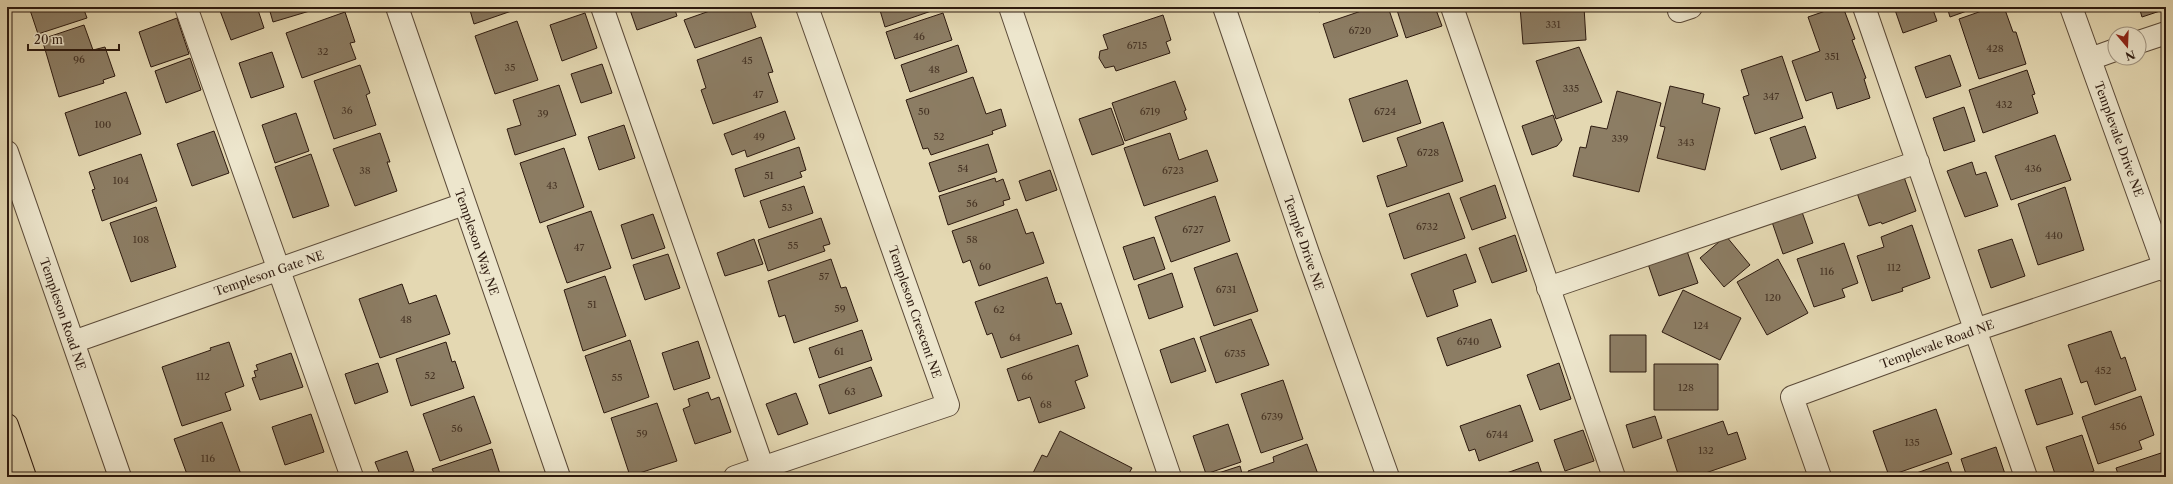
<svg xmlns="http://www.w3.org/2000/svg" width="2173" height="484" viewBox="0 0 2173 484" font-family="'Libre Caslon Text',serif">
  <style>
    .building { fill: #8c7d64; stroke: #2d1a0f }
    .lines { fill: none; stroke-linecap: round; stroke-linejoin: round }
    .minor-casing { stroke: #5b4a38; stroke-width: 24 }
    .major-casing { stroke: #2d1a0f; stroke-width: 24 }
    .minor { stroke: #ede6cd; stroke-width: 22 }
    .major { stroke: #e4d8b2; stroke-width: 22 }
    .labels { text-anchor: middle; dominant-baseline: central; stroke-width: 3; stroke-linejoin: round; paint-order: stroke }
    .number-label { font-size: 10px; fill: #453324 }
    .street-label { font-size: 12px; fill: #2d1a0f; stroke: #ede6cd }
  </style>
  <rect width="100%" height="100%" fill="#e4d8b2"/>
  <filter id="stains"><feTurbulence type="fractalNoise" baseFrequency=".005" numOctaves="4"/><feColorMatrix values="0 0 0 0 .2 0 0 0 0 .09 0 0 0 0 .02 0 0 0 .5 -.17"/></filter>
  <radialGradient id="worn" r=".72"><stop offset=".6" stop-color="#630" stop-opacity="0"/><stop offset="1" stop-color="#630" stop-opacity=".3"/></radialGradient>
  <path class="building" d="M29,7H83L87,18L38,34Z
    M257,7L264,28L231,40L219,8Z
    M272,7H323L273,22L269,8Z
    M469,7H523L474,24Z
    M629,7H674L677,16L637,30Z
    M721,7H749L756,27L695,48L684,20Z
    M879,7H943L885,27Z
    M1318,7H1333L1319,12Z
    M1373,7H1388L1398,36L1334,58L1323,24Z
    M1396,7H1435L1442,26L1406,38Z
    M1520,7H1584L1586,40L1523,44Z
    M1837,7H1843L1855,39L1852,40L1866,78L1864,79L1870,98L1837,109L1832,92L1806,101L1792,61L1820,51L1808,17Z
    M1894,7H1932L1937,21L1903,33Z
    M1947,7H1978L1950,17Z
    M1993,7H2004L2013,32H2016L2026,64L1979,79L1959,19Z
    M2139,7H2166V9L2142,17Z
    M345,12L355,42L350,43L356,59L302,78L286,33Z
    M585,13L597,48L562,61L550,25Z
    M943,13L952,40L895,59L886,32Z
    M1163,15L1171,40L1166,42L1170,53L1116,71L1114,66L1105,68L1099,58L1100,51L1108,49L1103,35Z
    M177,18L189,54L151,67L139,32Z
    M517,21L538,80L495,94L475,36Z
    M84,25L93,50L105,47L115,76L103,80L104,83L59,97L42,39Z
    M761,37L773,72L768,73L778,102L713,124L701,90L706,88L697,60Z
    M958,45L967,72L910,92L901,65Z
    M1579,47L1602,102L1556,119L1536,61Z
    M272,52L284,87L251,98L239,63Z
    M1950,55L1961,86L1926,98L1915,67Z
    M1782,56L1803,118L1755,134L1743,97L1749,95L1741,70Z
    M190,58L201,90L166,103L155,71Z
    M602,64L612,93L581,103L571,74Z
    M360,65L370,93L366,95L376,125L334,139L314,81Z
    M2027,70L2035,94L2032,95L2038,113L1983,133L1969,90Z
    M973,77L986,114L1001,109L1006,126L992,131L993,134L931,155L928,148L923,149L906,100Z
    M1407,80L1421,123L1363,142L1349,99Z
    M1175,81L1186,110L1184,111L1187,119L1125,141L1112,103Z
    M559,85L576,135L515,155L507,129L521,125L513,100Z
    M1670,86L1704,94L1702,103L1720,108L1705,170L1657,158L1665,127L1660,126Z
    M1617,91L1661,103L1639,192L1573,176L1580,147L1586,148L1591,126L1607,129Z
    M126,92L141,134L79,156L65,113Z
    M1964,107L1975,141L1944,151L1933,118Z
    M1111,108L1124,144L1092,155L1079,119Z
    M785,111L795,139L747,157L745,150L732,155L724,134Z
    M296,113L309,151L275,163L262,125Z
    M1553,115L1562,140L1557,146L1532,155L1522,126Z
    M1443,122L1463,181L1387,207L1377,176L1407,166L1397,138Z
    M624,125L635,158L599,170L588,137Z
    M1805,126L1816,158L1781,170L1770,138Z
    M214,131L229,173L192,186L177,144Z
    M380,133L390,162H387L397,191L355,206L333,149Z
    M1170,133L1179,160L1207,150L1218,181L1144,206L1124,148Z
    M2055,135L2071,180L2011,200L1995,156Z
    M988,144L997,172L939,192L929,163Z
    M799,147L806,170L800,172L802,177L744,197L735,169Z
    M564,148L584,207L540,223L520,163Z
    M141,154L157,201L102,221L92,190L95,189L89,172Z
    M311,154L329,206L293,218L275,167Z
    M1972,162L1976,175L1986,172L1998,206L1965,217L1947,171Z
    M1050,170L1057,190L1026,201L1019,181Z
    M1904,177L1916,211L1882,224L1881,222L1869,226L1857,193Z
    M995,178L996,182L1003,179L1010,199L1003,201L1004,205L948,225L939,196Z
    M1495,185L1506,218L1472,230L1460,198Z
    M804,186L813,213L769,228L760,201Z
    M2065,187L2084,250L2038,265L2018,204Z
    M1449,193L1465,238L1404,259L1389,214Z
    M1215,196L1230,241L1171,262L1155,217Z
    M156,207L176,267L131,282L110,223Z
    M1017,209L1026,234L1033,232L1044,263L979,286L970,260L963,263L952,231Z
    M591,211L611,268L567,283L547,226Z
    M1802,212L1813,243L1783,254L1772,222Z
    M653,214L665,248L632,259L621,225Z
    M821,218L830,244L823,246L825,251L768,271L758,240Z
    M1912,225L1930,278L1902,288L1903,291L1872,301L1857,256L1884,247L1881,237Z
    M1515,235L1527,271L1492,283L1479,248Z
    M1726,236L1750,265L1724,287L1700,258Z
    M1154,237L1165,269L1134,280L1123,247Z
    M754,239L763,264L725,276L717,253Z
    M2012,239L2025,276L1991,288L1978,250Z
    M1844,243L1858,283L1842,289L1845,297L1814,307L1797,259Z
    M1687,251L1698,283L1659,296L1648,264Z
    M1237,253L1258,311L1214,326L1194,268Z
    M668,254L680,288L645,300L633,265Z
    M1466,254L1476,282L1453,290L1458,306L1427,317L1411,274Z
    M831,259L841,288L846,287L858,321L794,343L785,315L779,317L768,281Z
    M1778,259L1808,313L1767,335L1737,282Z
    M1172,273L1183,307L1149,319L1138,285Z
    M605,276L626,336L583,351L564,290Z
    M1047,277L1056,304L1061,303L1072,334L1001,358L992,333L987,335L975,302Z
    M402,284L409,304L436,295L450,334L380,358L359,299Z
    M1683,290L1741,318L1720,360L1662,332Z
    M1251,319L1269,365L1216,383L1200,337Z
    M1491,319L1501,347L1447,366L1437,338Z
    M862,330L872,360L819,378L809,348Z
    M2111,331L2121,359L2125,357L2136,390L2095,405L2087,381L2081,383L2068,345Z
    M1610,335H1646V372H1610Z
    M1194,338L1206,371L1171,383L1160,350Z
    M630,340L649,397L604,413L585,356Z
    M698,341L710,378L674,390L662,353Z
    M229,342L244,386L225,393L231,410L182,426L162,367L211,350L210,348Z
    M446,342L452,362L455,361L464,388L411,406L396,359Z
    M1078,345L1088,376L1075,381L1085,408L1039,423L1030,397L1018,401L1007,369Z
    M291,353L303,387L260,400L252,378L256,377L254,371L258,370L256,365Z
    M378,363L388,392L355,404L345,374Z
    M1559,363L1571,399L1540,410L1527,375Z
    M1654,364H1718V410H1654Z
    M871,367L882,396L829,414L819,385Z
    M2061,378L2073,414L2037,425L2025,390Z
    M1283,380L1303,439L1261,453L1241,394Z
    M708,392L711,400L719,397L731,432L695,444L683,409L690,406L688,399Z
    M796,393L808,424L778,435L766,404Z
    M474,396L491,443L440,461L423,414Z
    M2141,396L2154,435L2139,441L2142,449L2098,464L2082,417Z
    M657,403L677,461L630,476L611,418Z
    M1520,405L1533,441L1479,461L1475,449L1469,451L1460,426Z
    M1936,409L1952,454L1889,476L1873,431Z
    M311,414L324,452L285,465L272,427Z
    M1655,416L1662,438L1633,448L1626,425Z
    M1723,421L1728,435L1737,432L1746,459L1694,477H1679L1667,440Z
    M222,422L242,477H188L174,439Z
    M1228,424L1241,462L1206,474L1193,436Z
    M1583,430L1594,461L1565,471L1554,440Z
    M1060,431L1132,468L1127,477H1031L1042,455L1047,457Z
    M2082,435L2094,471L2077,477H2056L2046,447Z
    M1307,444L1319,477H1250L1248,471L1274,462L1273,457Z
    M1996,447L2006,477H1967L1961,459Z
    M492,449L501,477H424L434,473L432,469Z
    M407,451L414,471L397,477H381L375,462Z
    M2161,453L2166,469V477H2119L2116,468Z
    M1538,462L1543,477H1495Z
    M1948,462L1953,477H1905Z
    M1240,466L1243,477H1206Z
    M980,473L981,477H968Z
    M1755,473L1757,477H1743Z"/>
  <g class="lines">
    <defs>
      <path id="minor" d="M186,7L352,477
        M397,7L559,477
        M602,7L766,477
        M1010,7L1170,477
        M1224,7L1308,253L1388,477
        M1452,7L1614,477
        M1864,7L2026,477
        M2071,7L2166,271
        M1679,11L1691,7
        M2139,42L2166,33
        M2090,59L2115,50
        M7,152L120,477
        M1548,288L1918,162
        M73,342L464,204
        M735,477L948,405L807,7
        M1820,477L1792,397L1975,330L2166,266"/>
      <path id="major" d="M7,425L25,477"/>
    </defs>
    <use href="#minor" class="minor-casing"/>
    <use href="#major" class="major-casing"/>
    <use href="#minor" class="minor"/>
    <use href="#major" class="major"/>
  </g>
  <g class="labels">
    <g class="number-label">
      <text x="1553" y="24">331</text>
      <text x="1360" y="30">6720</text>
      <text x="919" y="36">46</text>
      <text x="1137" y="45">6715</text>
      <text x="1995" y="48">428</text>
      <text x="323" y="51">32</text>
      <text x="1832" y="56">351</text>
      <text x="79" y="59">96</text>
      <text x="747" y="60">45</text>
      <text x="510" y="67">35</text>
      <text x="934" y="69">48</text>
      <text x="1571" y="88">335</text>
      <text x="758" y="94">47</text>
      <text x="1771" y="96">347</text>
      <text x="2004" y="104">432</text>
      <text x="347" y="110">36</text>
      <text x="924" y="111">50</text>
      <text x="1150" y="111">6719</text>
      <text x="1385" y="111">6724</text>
      <text x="543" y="113">39</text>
      <text x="103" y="124">100</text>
      <text x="759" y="136">49</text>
      <text x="939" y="136">52</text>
      <text x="1620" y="138">339</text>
      <text x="1686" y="142">343</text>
      <text x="1428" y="152">6728</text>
      <text x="963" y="168">54</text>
      <text x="2033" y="168">436</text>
      <text x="365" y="170">38</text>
      <text x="1173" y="170">6723</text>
      <text x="769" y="175">51</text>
      <text x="121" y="180">104</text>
      <text x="552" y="185">43</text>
      <text x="972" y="203">56</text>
      <text x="787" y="207">53</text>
      <text x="1427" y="226">6732</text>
      <text x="1193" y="229">6727</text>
      <text x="2054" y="235">440</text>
      <text x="141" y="239">108</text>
      <text x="972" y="239">58</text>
      <text x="793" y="245">55</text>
      <text x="579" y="247">47</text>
      <text x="985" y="266">60</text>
      <text x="1894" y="267">112</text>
      <text x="1827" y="271">116</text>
      <text x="824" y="276">57</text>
      <text x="1226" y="289">6731</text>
      <text x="1773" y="297">120</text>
      <text x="592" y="304">51</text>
      <text x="840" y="308">59</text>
      <text x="999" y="309">62</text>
      <text x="406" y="319">48</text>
      <text x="1701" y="325">124</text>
      <text x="1015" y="337">64</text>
      <text x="1468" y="341">6740</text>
      <text x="839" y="351">61</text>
      <text x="1235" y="353">6735</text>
      <text x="2103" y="370">452</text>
      <text x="430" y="375">52</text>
      <text x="203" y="376">112</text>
      <text x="1027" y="376">66</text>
      <text x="617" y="377">55</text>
      <text x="1686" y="387">128</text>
      <text x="850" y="391">63</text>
      <text x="1046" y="404">68</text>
      <text x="1272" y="416">6739</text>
      <text x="2118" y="426">456</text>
      <text x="457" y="428">56</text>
      <text x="642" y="433">59</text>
      <text x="1497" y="434">6744</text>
      <text x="1912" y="442">135</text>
      <text x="1706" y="450">132</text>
      <text x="208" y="458">116</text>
    </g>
    <g class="street-label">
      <text transform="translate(2119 139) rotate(70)">Templevale Drive NE</text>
      <text transform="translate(477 242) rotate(71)">Templeson Way NE</text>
      <text transform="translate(1304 243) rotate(71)">Temple Drive NE</text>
      <text transform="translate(269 273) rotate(-19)">Templeson Gate NE</text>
      <text transform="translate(915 312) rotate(71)">Templeson Crescent NE</text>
      <text transform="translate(63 314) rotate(71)">Templeson Road NE</text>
      <text transform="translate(1937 344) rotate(-20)">Templevale Road NE</text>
    </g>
  </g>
  <rect width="2173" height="484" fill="none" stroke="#e4d8b2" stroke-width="24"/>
  <rect x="8" y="8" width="2157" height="468" fill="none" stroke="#2d1a0f" stroke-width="2"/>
  <rect x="12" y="12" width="2149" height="460" fill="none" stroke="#2d1a0f"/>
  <g transform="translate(2127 46) rotate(161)"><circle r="19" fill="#ede6cd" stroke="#a09481"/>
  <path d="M0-3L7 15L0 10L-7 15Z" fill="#8f2418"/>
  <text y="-6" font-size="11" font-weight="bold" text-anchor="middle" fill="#2d1a0f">N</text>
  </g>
  <path d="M28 44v6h91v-6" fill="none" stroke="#2d1a0f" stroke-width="2"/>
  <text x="34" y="44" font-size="12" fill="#2d1a0f" stroke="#ede6cd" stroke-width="3" paint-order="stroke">20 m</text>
  <rect width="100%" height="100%" filter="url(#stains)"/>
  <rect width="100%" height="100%" fill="url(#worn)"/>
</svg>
